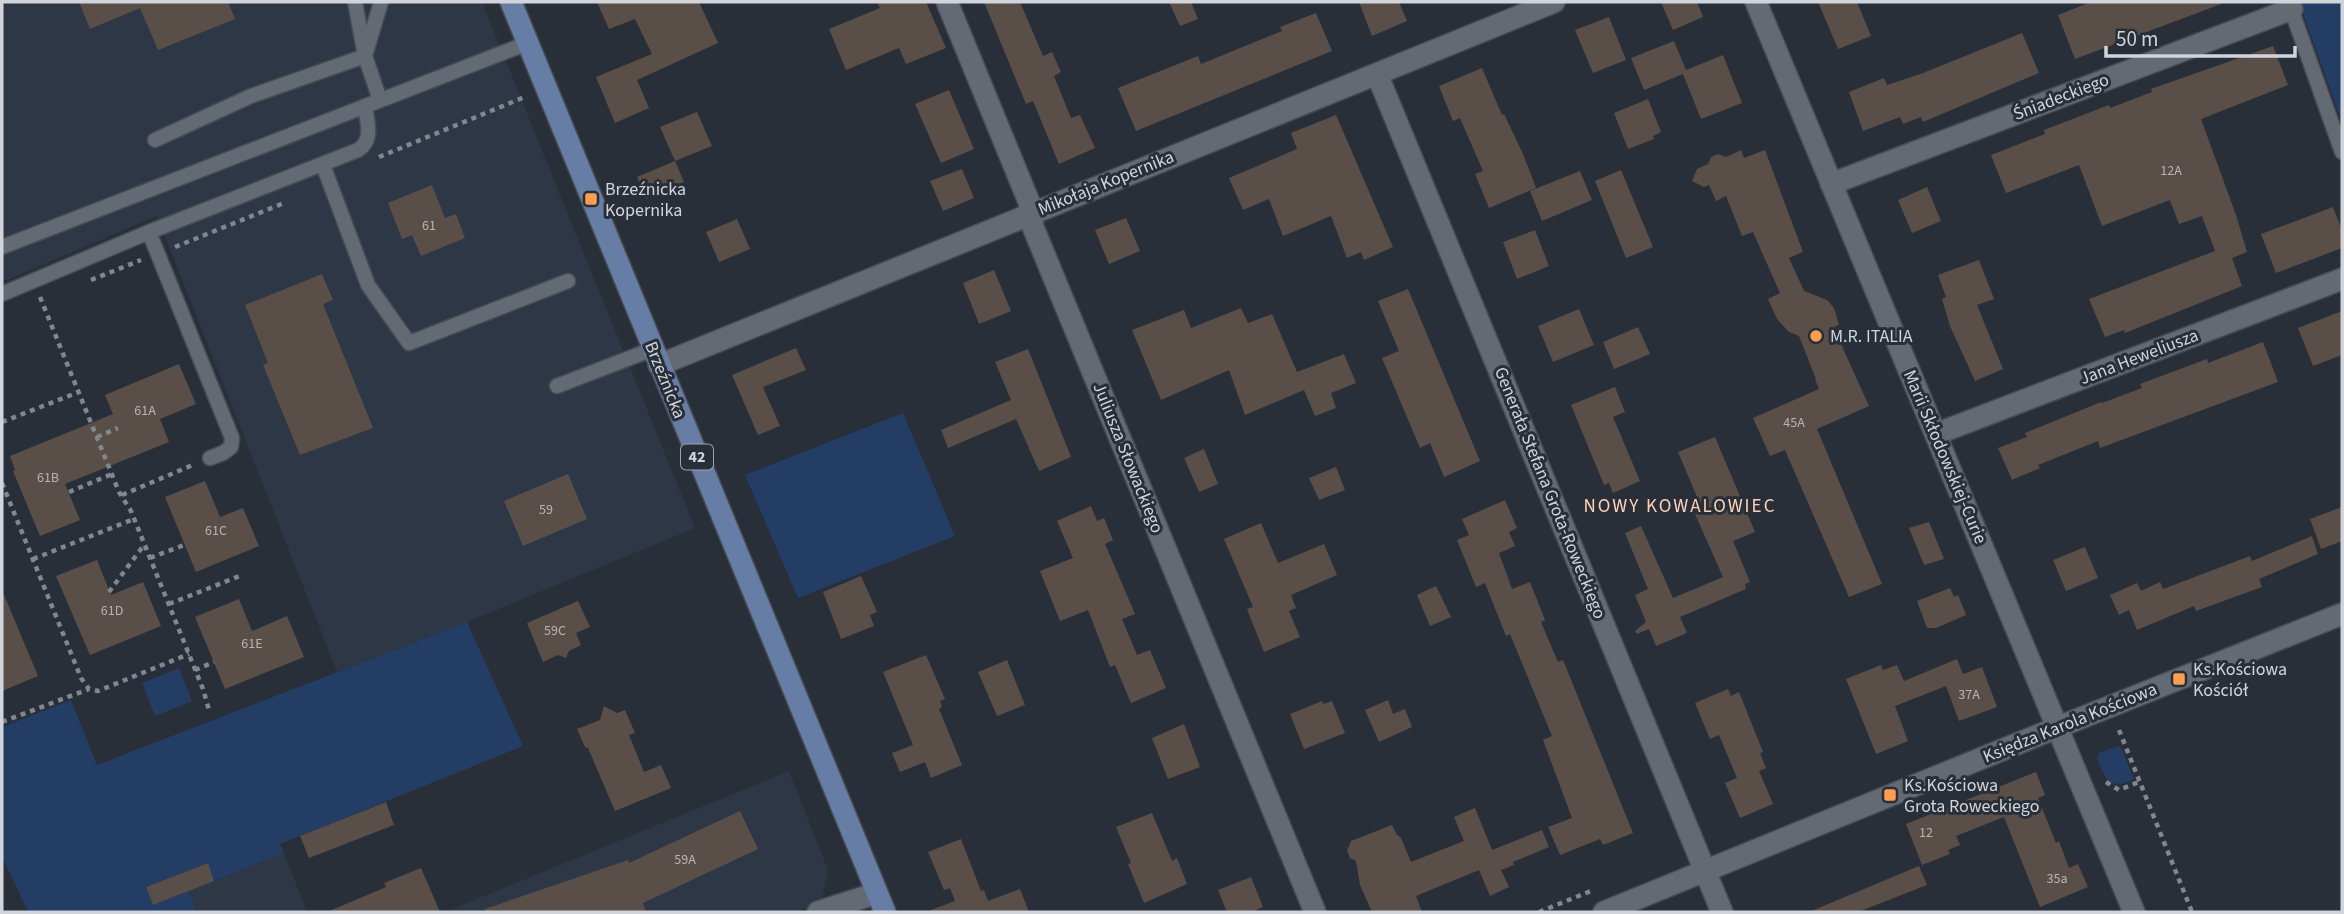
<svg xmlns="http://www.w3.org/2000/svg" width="2344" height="914" viewBox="0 0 2344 914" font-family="'Source Sans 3',sans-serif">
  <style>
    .built { fill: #2e3746 }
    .green { fill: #243d65 }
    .building { fill: #5a4f48 }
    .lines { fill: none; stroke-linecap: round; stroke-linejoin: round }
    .service-casing { stroke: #474c54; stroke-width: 17 }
    .minor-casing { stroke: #474c54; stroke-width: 24 }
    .tertiary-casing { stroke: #474c54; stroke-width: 24 }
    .primary-casing { stroke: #474c54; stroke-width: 24 }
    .path { stroke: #82878f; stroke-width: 4.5; stroke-dasharray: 5 5; stroke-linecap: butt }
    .service { stroke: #636a74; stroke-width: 14 }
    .minor { stroke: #636a74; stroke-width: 21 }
    .tertiary { stroke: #636a74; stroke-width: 21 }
    .primary { stroke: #667ea5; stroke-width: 21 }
    .poi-dot { fill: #fc9e52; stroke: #292f38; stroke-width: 2.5 }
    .labels { text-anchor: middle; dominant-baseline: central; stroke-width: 6; stroke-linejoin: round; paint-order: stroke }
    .number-label { font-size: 14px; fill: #b3b4b6 }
    .shield { fill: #292f38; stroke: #9fa3aa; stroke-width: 2 }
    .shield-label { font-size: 16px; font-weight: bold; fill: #d1d5db }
    .street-label { font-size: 18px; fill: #d1d5db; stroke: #292f38 }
    .poi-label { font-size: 18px; fill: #d1d5db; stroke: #292f38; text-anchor: start }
    .neighbourhood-label { font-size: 19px; letter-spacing: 2px; fill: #fbd2b5; stroke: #292f38 }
  </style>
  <rect width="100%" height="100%" fill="#292f38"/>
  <path class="built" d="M2,2H482L695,528L467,622L337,672L157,216L2,282Z
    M789,771L828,870L821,904L793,912H445Z
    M284,853L307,912H197L188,891L153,905L146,887L208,863L215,881Z"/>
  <path class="green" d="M2299,2H2342V122Z
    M903,413L955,536L798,598L745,475Z
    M467,622L523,746L280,844L284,853L214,881L207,863L146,887L153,905L188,891L197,912H28L2,856V727L71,700L97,765Z
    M179,668L192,701L155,716L142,683Z
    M2118,746L2121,747L2134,779C2110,791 2105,780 2097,758L2099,753Z"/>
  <path class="building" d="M79,2H228L235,19L158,50L140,8L90,29Z
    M597,2H699L718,43L637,80L649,108L615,123L596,77L652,54L635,19L609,29Z
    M877,2H926L946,48L906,64L899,48L846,70L829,29L880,8Z
    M984,2H1020L1043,56L1052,52L1061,72L1054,76L1071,118L1080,115L1095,148L1059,164L1033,101L1026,104Z
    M1169,2H1191L1198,19L1180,26Z
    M1359,2H1399L1407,21L1372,36Z
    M1661,2H1697L1703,17L1673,30Z
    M1818,2H1857L1871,36L1838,49Z
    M2091,2H2221V4L2075,59L2058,15Z
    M1316,13L1332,51L1136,131L1118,88L1198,56L1201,64L1282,31L1280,27Z
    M1609,17L1626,60L1593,73L1575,30Z
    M2022,33L2039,73L1923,122L1921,117L1903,124L1900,117L1863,131L1849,92L1884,78L1887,85L1923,73Z
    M1674,41L1686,70L1723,55L1742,103L1701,119L1683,74L1644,90L1631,58Z
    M2273,46L2288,85L2201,119L2236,215L2247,252L2232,258L2242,286L2125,333L2124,330L2105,337L2089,299L2215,251L2202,216L2179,224L2170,200L2102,226L2079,165L2006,193L1991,155L2045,134L2044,130L2109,105L2110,108L2152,92L2151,89Z
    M1482,68L1502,115L1504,114L1523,154L1536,188L1489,208L1475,174L1483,171L1460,118L1453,121L1439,86Z
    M949,90L974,149L941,163L915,104Z
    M1648,99L1661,132L1653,136L1654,139L1628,149L1614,113Z
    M697,112L712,146L675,161L660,127Z
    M1336,115L1393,247L1364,260L1361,252L1347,258L1331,216L1283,236L1269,199L1243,210L1229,178L1297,149L1291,133Z
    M1741,150L1744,158L1765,150L1803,252L1789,258L1804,291L1827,300L1834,308L1839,325L1835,326L1841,344L1869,406L1817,429L1882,584L1849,597L1785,450L1770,456L1753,418L1819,389L1815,379H1816L1799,336L1789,332L1777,319L1768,299L1780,293L1753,232L1742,236L1726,196L1716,201L1709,185L1704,187L1692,181L1697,169L1708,164L1711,157L1718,154L1726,157Z
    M675,161L684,182L646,199L637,177Z
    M962,169L974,198L943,211L930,181Z
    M1621,170L1653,247L1626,258L1595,181Z
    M1580,171L1592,200L1542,221L1530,191Z
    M432,185L445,218L456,214L465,238L421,256L412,235L402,239L388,203Z
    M1927,187L1941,221L1912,233L1898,200Z
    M2333,207L2342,230V248L2276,273L2261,234Z
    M1126,218L1140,251L1109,264L1095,230Z
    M737,219L750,249L719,262L706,232Z
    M1535,230L1549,266L1517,279L1503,242Z
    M1979,260L1994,299L1977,305L2003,369L1975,381L1950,326L1942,299L1946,297L1938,275Z
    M994,270L1011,311L979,324L963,283Z
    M322,274L333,300L323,304L373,428L300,455L263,365L268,363L245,305Z
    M1408,289L1480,461L1444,477L1430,443L1420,448L1382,358L1399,351L1378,301Z
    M1241,308L1248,323L1272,314L1297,372L1344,354L1356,383L1331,393L1336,408L1315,416L1304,390L1245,415L1229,370L1161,400L1132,330L1184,310L1191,328Z
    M1579,309L1594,345L1553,362L1538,326Z
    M2342,311V355L2313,366L2298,328Z
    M1638,327L1650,354L1614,369L1603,342Z
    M2263,342L2278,382L2100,448L2098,441L2038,465L2040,468L2012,480L1998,448L2027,437L2025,433L2101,402L2102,403L2142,388L2140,384L2207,359L2208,363Z
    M796,348L806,370L763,387L780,426L758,435L732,375Z
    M1028,349L1071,457L1039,471L1016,419L948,448L941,430L1011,400L995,362Z
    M179,364L196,404L160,419L169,442L65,484L80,520L40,536L13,471L15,470L10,456L113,414L105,395Z
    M1615,387L1625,412L1613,417L1640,481L1613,493L1609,483L1604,485L1571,405Z
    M1715,437L1755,532L1733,541L1750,582L1745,584L1746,589L1680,617L1687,633L1656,646L1649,629L1637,634L1635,631L1646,622L1635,595L1648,589L1625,533L1641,526L1673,598L1723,577L1695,514L1703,511L1678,452Z
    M1204,449L1218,484L1199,492L1184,458Z
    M1336,467L1345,490L1319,500L1309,478Z
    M568,474L587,519L523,546L504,501Z
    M205,481L220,517L243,508L259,546L196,572L165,497Z
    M1505,500L1517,528L1509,532L1515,546L1499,553L1512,589L1530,582L1545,620L1541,622L1558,662L1563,660L1633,833L1603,845L1600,839L1560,855L1548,827L1572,818L1543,740L1552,736L1510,634L1506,636L1485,583L1476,587L1457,540L1469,535L1462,519Z
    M1091,506L1097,521L1104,518L1113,540L1105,544L1135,614L1122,619L1137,655L1150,650L1166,688L1131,703L1115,665L1110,667L1088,610L1060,621L1040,571L1073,558L1057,521Z
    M2342,507V541L2321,549L2310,519Z
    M1929,522L1944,559L1924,565L1909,528Z
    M1261,523L1278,563L1324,544L1337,575L1291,595L1296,608L1289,611L1300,637L1264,652L1247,609L1253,607L1224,539Z
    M2312,536L2318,554L2259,579L2262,587L2196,611L2194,606L2137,630L2129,610L2119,615L2110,595L2137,583L2141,591L2160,582L2163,589L2250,556L2252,561Z
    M2085,547L2098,578L2066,591L2053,560Z
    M97,560L111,595L143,582L161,626L90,655L56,576Z
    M861,576L877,612L870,615L874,626L841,639L823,592Z
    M1436,586L1451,617L1430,626L1417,595Z
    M1950,588L1954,597L1958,595L1966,615L1936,628H1927L1917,601Z
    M2,590L38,676L2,691Z
    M239,599L252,631L287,616L304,657L225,689L195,617Z
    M578,601L590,627L576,633L581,645L569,651L566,658L558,655L543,662L527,623Z
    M926,655L945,699L940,701L942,707L939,709L962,765L931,778L925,762L900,772L892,753L913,745L883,672Z
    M1957,659L1963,674L1982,667L1997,707L1959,721L1946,686L1895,706L1908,741L1876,754L1846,679L1881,665L1883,670L1897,665L1904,681Z
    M1007,660L1025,705L997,716L978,672Z
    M1728,689L1731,696L1739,692L1763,752L1760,753L1766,768L1759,771L1773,804L1740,818L1725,783L1737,778L1719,735L1710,739L1695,703Z
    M1388,700L1393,714L1405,709L1412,727L1379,742L1365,710Z
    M1322,701L1323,704L1332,701L1345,733L1304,749L1290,714Z
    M604,706L617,713L625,710L635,733L629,735L644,772L661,765L671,788L615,811L588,748L585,747L577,729L600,720Z
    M1184,724L1200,767L1168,779L1152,738Z
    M2036,772L2045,795L2038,798L2056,843L2059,841L2069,868L2078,864L2088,887L2040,907L2004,817L1956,836L1960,845L1948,850L1950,854L1922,865L1906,824Z
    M386,802L394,825L309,858L300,836Z
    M1475,808L1492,850L1542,830L1549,847L1513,862L1514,865L1501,870L1509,887L1490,896L1479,870L1416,896L1422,912H1372L1360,885L1356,861L1350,858L1347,851L1351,841L1392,825L1397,835L1401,838L1411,862L1464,841L1454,817Z
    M740,811L758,849L643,903L646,912H485V909L628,860L629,863Z
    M1152,813L1172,861L1177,858L1187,884L1144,903L1128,864L1131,863L1116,827Z
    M961,839L981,891L984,890L988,901L1020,889L1029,912H931V910L955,901L950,888L944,890L928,852Z
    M208,863L214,881L153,905L146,887Z
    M1919,866L1927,885L1858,912H1809Z
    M421,868L440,912H327L386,887L384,883Z
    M1251,877L1263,907L1251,912H1227L1218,890Z"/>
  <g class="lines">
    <defs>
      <path id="service" d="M355,2L365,56L380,100
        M2289,3L2342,152
        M155,140L251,96L365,56L381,2
        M323,165L368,285L409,343L568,281
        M149,232L232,438L231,447L223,453L210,458
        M2,247L528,43
        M2,294L149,232L358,150C374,140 367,122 365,106
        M557,386L653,349"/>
      <path id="minor" d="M947,2L1029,202L1033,227L1315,912
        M1756,2L2134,912
        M1377,74L1722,912
        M1831,184L2292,9
        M659,365L1554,2
        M1936,434L2342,279
        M818,912L877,893"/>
      <path id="tertiary" d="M1604,912L2056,728L2342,614"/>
      <path id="primary" d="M511,2L885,912"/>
    </defs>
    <use href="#service" class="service-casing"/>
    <use href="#minor" class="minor-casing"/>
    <use href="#tertiary" class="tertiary-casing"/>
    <use href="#primary" class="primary-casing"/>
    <path class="path" d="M379,157L527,96
      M175,247L284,203
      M91,280L141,260
      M40,297L119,492L131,511L203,689L209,710
      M2,422L79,392
      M97,437L118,428
      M2,483L81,678L89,689L98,691L189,654
      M69,492L112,474
      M122,495L195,464
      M150,558L184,545
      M33,559L134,519
      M109,592L144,545
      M169,604L242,575
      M195,670L214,662
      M2,722L89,689
      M2119,730L2192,912
      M2106,782L2119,790L2139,782
      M1539,912L1591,891"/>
    <use href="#service" class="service"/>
    <use href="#minor" class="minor"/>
    <use href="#tertiary" class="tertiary"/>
    <use href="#primary" class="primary"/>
  </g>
  <g class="poi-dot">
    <rect x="584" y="192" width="14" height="14" rx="3.5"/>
    <circle cx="1816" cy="336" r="7"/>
    <rect x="2172" y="672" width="14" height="14" rx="3.5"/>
    <rect x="1883" y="788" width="14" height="14" rx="3.5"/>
  </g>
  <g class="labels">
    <g class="number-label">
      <text x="2171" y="171">12A</text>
      <text x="429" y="226">61</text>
      <text x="145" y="411">61A</text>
      <text x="1794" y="423">45A</text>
      <text x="48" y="478">61B</text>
      <text x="546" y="510">59</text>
      <text x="216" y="531">61C</text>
      <text x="112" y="611">61D</text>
      <text x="555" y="631">59C</text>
      <text x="252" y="644">61E</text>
      <text x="1969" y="695">37A</text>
      <text x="1926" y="833">12</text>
      <text x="685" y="860">59A</text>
      <text x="2057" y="879">35a</text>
    </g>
    <rect class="shield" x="681" y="444.5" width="32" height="25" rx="5"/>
    <g class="shield-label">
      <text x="697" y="457">42</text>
    </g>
    <g class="street-label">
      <text transform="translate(2061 97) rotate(-21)">Śniadeckiego</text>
      <text transform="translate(1106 183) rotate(-22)">Mikołaja Kopernika</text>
      <text transform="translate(2139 357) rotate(-21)">Jana Heweliusza</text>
      <text transform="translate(665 380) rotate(68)">Brzeźnicka</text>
      <text transform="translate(1945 457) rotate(67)">Marii Skłodowskiej-Curie</text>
      <text transform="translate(1128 458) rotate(68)">Juliusza Słowackiego</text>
      <text transform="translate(1550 493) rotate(68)">Generała Stefana Grota-Roweckiego</text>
      <text transform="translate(2070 723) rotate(-22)">Księdza Karola Kościowa</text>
    </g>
    <g class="poi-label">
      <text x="605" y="189">Brzeźnicka<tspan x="605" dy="21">Kopernika</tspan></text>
      <text x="1830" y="336">M.R. ITALIA</text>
      <text x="2193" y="669">Ks.Kościowa<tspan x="2193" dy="21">Kościół</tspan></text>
      <text x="1904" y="785">Ks.Kościowa<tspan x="1904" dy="21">Grota Roweckiego</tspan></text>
    </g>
    <g class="neighbourhood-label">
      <text x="1680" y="506">NOWY KOWALOWIEC</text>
    </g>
  </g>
  <rect width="2344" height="914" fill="none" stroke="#d1d5db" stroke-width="7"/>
  <path d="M2106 46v10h189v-10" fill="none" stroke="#d1d5db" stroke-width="3.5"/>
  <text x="2116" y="46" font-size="21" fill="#d1d5db" stroke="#292f38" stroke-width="5" paint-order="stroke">50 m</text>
</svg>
